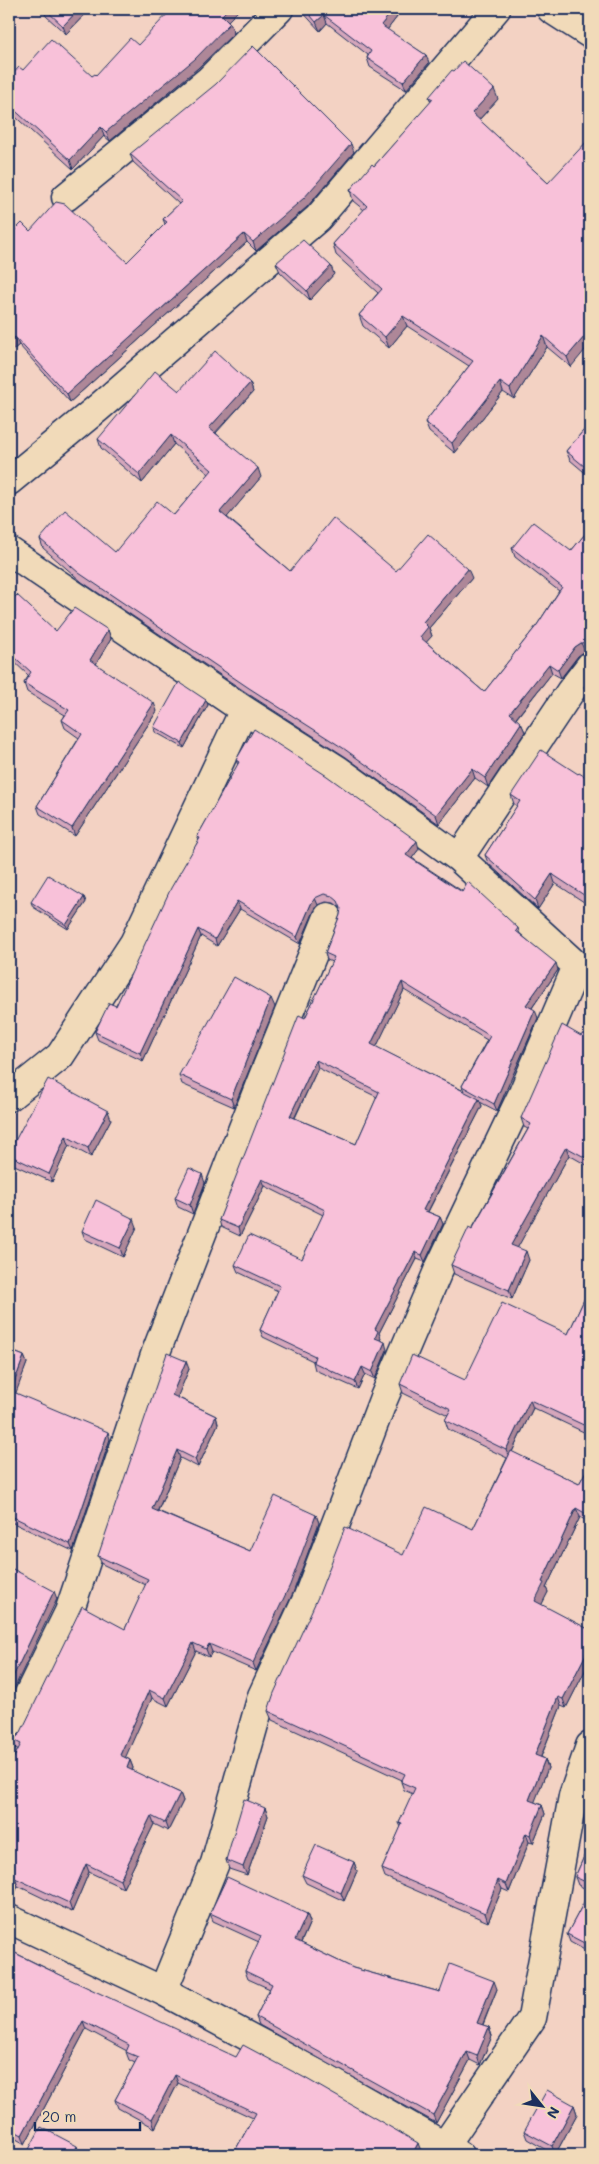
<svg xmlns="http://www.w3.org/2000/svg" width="599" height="2164" viewBox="0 0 599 2164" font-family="Mali,sans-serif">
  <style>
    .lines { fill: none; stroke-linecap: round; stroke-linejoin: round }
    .street-casing { stroke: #1b2f5e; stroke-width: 31 }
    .street { stroke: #f1dab9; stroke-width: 28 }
    .wall { fill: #d5a6bb; stroke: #1b2f5e; fill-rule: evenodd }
    .shaded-wall { fill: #ae8798; stroke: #1b2f5e }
    .building { fill: #f8c1d9; stroke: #1b2f5e; fill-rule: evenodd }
  </style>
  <rect width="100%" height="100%" fill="#f3d2c3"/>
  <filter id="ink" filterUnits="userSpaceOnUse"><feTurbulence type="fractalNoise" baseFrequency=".02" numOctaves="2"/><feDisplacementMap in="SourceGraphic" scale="10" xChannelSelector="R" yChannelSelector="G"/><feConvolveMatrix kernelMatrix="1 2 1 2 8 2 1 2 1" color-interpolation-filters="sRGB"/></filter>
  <g filter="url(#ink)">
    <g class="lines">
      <defs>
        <path id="street" d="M551,9L590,34
          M66,197L209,80L279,9
          M9,481L98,408L318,218L496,9
          M9,551L244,710L338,770L459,858L590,978
          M459,858L570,692L590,666
          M9,1097L60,1056L134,943L244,710
          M9,1735L69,1612L156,1352L262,1079L328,917
          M9,1919L163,1991L316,2073L460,2155
          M163,1991L215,1863L262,1696L307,1599L383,1400L438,1271L523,1093L577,966
          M444,2147L532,2018L573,1796L590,1746"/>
      </defs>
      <use href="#street" class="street-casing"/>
      <use href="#street" class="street"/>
    </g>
    <path class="wall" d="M43,9H90L66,34L46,16Z
      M300,9H394L397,17L387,30L426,55L429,63L406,90L370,67L367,58L368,55L327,23L320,31Z
      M239,10L228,21L230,23L234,33L198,68L110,141L104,136L73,169L9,111V78L23,70L92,76L96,75L138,45Z
      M429,97L498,99L479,120L548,183L571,367L547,347L514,399L503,392L455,453L429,432L425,422L469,366L407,326L389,348L363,326L359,315L378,293L336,255L333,244L364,210L353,201L350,190L374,166L431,102Z
      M354,152L307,207L256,251L247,242L70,402L19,345L9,353V236L30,231L127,262L165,224L163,219L179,204L133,162L130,154Z
      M276,263L334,274L310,300L280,272Z
      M250,383L253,392L216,433L261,477L227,517L290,571H396L472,578L429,628L432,636L426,642L484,692L537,625L559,591L515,557L512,548L571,551L590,528V651H585L578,656L561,678L552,673L516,719L521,723L525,732L488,787L475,778L439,824L346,757L253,697L82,582L43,548L40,539L115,552L174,515L209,474L174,444L142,483L101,448L98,439L179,391Z
      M590,423V477L570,460L566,451Z
      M9,603L56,631L108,630L111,639L96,664L157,711L75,836L40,814L37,806L79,738L65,728L62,720L65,715L27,692L24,683L29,676L9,657Z
      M590,678V698L587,696L584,687Z
      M208,705L184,748L155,732L154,727Z
      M236,760L419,849L412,858L518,928L520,935L558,970L532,1008L538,1018L497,1111L480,1102L482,1106L428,1212L440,1217L443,1224L425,1262L417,1259L379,1333L381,1338L380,1340L387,1350L375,1379L365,1374L358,1389L315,1370L313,1362V1361L263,1337L260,1330L278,1291L238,1272L235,1265L302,1259L323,1215L265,1186L240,1236L221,1227L219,1220L305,1018L332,962L327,960L325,953L340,915L341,908L334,903L326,902L318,905L314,911L300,944L240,909L217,946L201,936L143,1061L98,1040L95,1032L116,1006L199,840L197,837L238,765ZM404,990L487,1040L462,1086L464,1091L376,1047ZM318,1068L377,1097L356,1144L295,1118Z
      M590,767V906L555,883L538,909L488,863L485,855L517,806L514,804L511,795L578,774L584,776Z
      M84,897L86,902L68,929L33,907L31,902Z
      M275,1007L234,1107L182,1084L179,1075Z
      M581,1036L590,1037V1167L569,1155L517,1248L529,1260L512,1299L454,1274L451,1265L528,1129L524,1127L521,1118Z
      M111,1119L91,1157L69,1145L52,1182L10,1163L9,1158V1152Z
      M205,1183L193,1214L178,1207L175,1198Z
      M137,1227L123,1257L85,1239L82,1231Z
      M590,1287V1435L533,1408L512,1452L579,1484L590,1464V1523L580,1517L546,1588L548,1592L541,1605L590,1630V1661L566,1708L561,1706L541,1757L545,1759L548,1768L534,1802L542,1805L545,1814L533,1843L529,1842L509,1892L502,1889L488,1922L385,1877L382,1869L401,1827L399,1823L413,1794L404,1790L401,1782L402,1780L272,1720L268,1711L403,1555L473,1529L507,1458L448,1429L445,1420L448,1415L403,1393L400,1384L465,1380L568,1334Z
      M9,1350L24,1356L27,1363L15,1393L110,1439L73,1551L9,1521Z
      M189,1369L177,1397L216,1416L218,1424L198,1467L180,1458L158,1511L250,1551L316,1515L319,1523L293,1593L256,1671L212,1652L209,1657L196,1651L168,1706L152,1698L125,1757L130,1760L133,1768L132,1771L180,1793L183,1801L168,1831L154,1824L123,1888L89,1872L72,1912L18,1886L12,1899L9,1898V1767L18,1749H16L13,1740L125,1629L146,1585L102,1564L98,1556Z
      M265,1808L268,1816L247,1875L229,1869L226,1860Z
      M590,1843V1891L578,1885L575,1877Z
      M354,1862L357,1871L344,1901L306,1883L302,1875Z
      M590,1891V1953L570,1942L567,1934Z
      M210,1913L307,1914L310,1922L301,1943L353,1968L440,1992L497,1989L483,2025L489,2027L492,2036L480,2065L470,2060L436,2123L259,2025L256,2017L270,1989L248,1979L245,1971L259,1942L213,1921Z
      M9,1950L421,2151L419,2155H238L236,2149L253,2118L178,2083L155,2128L118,2108L115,2100L135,2063L129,2060L126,2052L127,2051L86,2029L25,2144L9,2135Z
      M574,2105L577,2114L555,2155L527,2139L524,2131Z"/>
    <path class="shaded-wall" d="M79,9H90L66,34L63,26Z
      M228,9H238L239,10L225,24L222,15Z
      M394,9L397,17L384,34L381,25Z
      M324,15L327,23L320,31L316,22Z
      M230,23L234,33L198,68L110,141L106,132Z
      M426,55L429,63L406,90L403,82Z
      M494,89L498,99L476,123L472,113Z
      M101,127L104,136L73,169L70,160Z
      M351,144L354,152L307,207L256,251L253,242Z
      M244,234L247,242L70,402L67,394Z
      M331,266L334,274L310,300L307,291Z
      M403,316L407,326L389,348L385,337Z
      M590,330V344L571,367L567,357Z
      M543,336L547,347L514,399L510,389Z
      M15,337L19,345L9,353V342Z
      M500,382L503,392L455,453L452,443Z
      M250,383L253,392L212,436L209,428Z
      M171,435L174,444L142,483L139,474Z
      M258,468L261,477L224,521L220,512Z
      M468,569L472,578L429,628L432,636L423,646L420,637L423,622Z
      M108,630L111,639L93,669L90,660Z
      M581,643L585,651L578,656L561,678L558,670L575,647Z
      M549,664L552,673L513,722L510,713Z
      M206,700L208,705L184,748L182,743Z
      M154,703L157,711L75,836L72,828Z
      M521,723L525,732L488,787L485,778Z
      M472,769L475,778L439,824L436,815Z
      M417,841L419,849L409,862L406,855Z
      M552,874L555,883L538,909L535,900Z
      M84,897L86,902L68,929L66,925Z
      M315,898L318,905L314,911L300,944L297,937L311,904Z
      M237,901L240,909L217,946L215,939Z
      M198,929L201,936L143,1061L140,1053Z
      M556,963L558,970L529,1012L526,1005Z
      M402,982L404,990L374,1052L371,1044Z
      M271,998L275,1007L234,1107L231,1099Z
      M535,1010L538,1018L497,1111L494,1104Z
      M316,1060L318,1068L292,1123L290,1116Z
      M479,1099L482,1106L425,1217L423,1210Z
      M108,1111L111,1119L91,1157L88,1148Z
      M66,1136L69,1145L52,1182L49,1174Z
      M566,1147L569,1155L514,1254L511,1245Z
      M202,1174L205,1183L193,1214L190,1205Z
      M262,1179L265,1186L240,1236L238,1228Z
      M440,1217L443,1224L425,1262L422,1255Z
      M134,1219L137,1227L123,1257L120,1248Z
      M526,1251L529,1260L512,1299L509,1290Z
      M415,1252L417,1259L379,1333L381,1338L378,1345L375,1338V1329Z
      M385,1342L387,1350L375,1379L372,1372Z
      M24,1356L27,1363L14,1398L11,1391Z
      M186,1361L189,1369L175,1403L172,1395Z
      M362,1367L365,1374L358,1389L355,1382Z
      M530,1400L533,1408L509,1458L506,1450Z
      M216,1416L218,1424L198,1467L195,1459Z
      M108,1432L110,1439L73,1551L70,1544Z
      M177,1450L180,1458L155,1517L152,1509Z
      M576,1508L580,1517L546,1588L548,1592L539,1610L535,1601L542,1582Z
      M316,1515L319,1523L293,1593L256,1671L253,1663Z
      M54,1591L57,1599L9,1699V1685Z
      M193,1643L196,1651L168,1706L165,1698Z
      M209,1644L212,1652L209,1657L206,1649Z
      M590,1646V1661L566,1708L563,1699Z
      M149,1690L152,1698L123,1763L120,1755Z
      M558,1697L561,1706L538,1764L535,1755Z
      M545,1759L548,1768L532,1809L529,1800Z
      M130,1760L133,1768L130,1776L127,1768Z
      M180,1793L183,1801L168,1831L165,1823Z
      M542,1805L545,1814L533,1843L530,1835Z
      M265,1808L268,1816L247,1875L243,1867Z
      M151,1816L154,1824L123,1888L120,1880Z
      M526,1833L529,1842L509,1892L506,1884Z
      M354,1862L357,1871L344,1901L341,1893Z
      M86,1864L89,1872L72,1912L69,1903Z
      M15,1878L18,1886L12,1899L9,1890Z
      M498,1880L502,1889L488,1922L485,1913Z
      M307,1914L310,1922L298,1949L295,1940Z
      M494,1981L497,1989L480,2031L477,2023Z
      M83,2021L86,2029L25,2144L22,2135Z
      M489,2027L492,2036L480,2065L477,2056Z
      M467,2052L470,2060L436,2123L433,2115Z
      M175,2075L178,2083L155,2128L152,2119Z
      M574,2105L577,2114L555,2155L552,2146Z
      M418,2143L421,2151L419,2155H412Z
      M77,2146L80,2155H73Z"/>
    <path class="building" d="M45,9H79L63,26Z
      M172,9H228L222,15L230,23L195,59L106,132L101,127L70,160L9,105V78L19,67L23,70L51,39L92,76L95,74L96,75L130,38L138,45Z
      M305,9H394L381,25L426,55L403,82L367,58L371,51L324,15L316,22Z
      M253,46L351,144L304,198L253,242L244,234L67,394L15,337L9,342V236L22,223L30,231L56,202L65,204L127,262L167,222L163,219L182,201L130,154L216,84Z
      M463,61L494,89L472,113L548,183L590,138V330L567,357L543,336L510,389L500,382L452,443L425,422L473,361L403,316L385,337L359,315L382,289L333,244L367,206L350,190L372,164L374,166L433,99L429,97L452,70L454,71Z
      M303,240L331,266L307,291L276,263Z
      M215,351L250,383L209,428L258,468L220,512L290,571L333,518L396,571L428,534L468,569L423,622L428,627L420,637L484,692L537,625L562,587L512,548L533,522L571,551L590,528V642H588L581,643L575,647L558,670L549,664L510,713L521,723L485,778L472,769L436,815L343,748L249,688L79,573L40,539L65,510L115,552L157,501L174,515L212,470L171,435L139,474L98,439L155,371L179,391Z
      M590,423V471L566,451Z
      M17,595L56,631L74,608L108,630L90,660L154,703L72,828L37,806L82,734L62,720L69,710L24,683L31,672L9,652V603Z
      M590,678V691L584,687Z
      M179,682L206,700L182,743L154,727Z
      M254,729L327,776L417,841L406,855L462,892L468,882L518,928L516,931L556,963L526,1005L535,1010L494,1104L462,1086L490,1036L402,982L371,1044L479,1099L423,1210L440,1217L422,1255L415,1252L375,1329L378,1331L375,1338L385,1342L372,1372L362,1367L355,1382L313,1362L315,1356L260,1330L280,1286L235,1265L249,1235L302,1259L325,1210L262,1179L238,1228L219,1220L299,1015L305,1018L334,957L325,953L340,915L341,908L338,901L332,896L324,894L315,898L311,904L297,937L237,901L215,939L198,929L140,1053L95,1032L109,1003L116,1006L171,888L200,838L197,837L239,762L236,760ZM316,1060L379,1092L356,1144L290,1116Z
      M541,750L578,774L579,773L584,776L590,767V899L552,874L535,900L485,855L520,801L511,795Z
      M48,875L84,897L66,925L31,902Z
      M234,977L271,998L231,1099L179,1075Z
      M562,1025L581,1036L583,1033L590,1037V1160L566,1147L511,1245L526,1251L509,1290L451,1265L469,1227L472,1229L531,1124L521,1118Z
      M48,1079L108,1111L88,1148L66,1136L49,1174L9,1155V1152Z
      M189,1168L202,1174L190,1205L175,1198Z
      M96,1200L134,1219L120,1248L82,1231Z
      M590,1287V1428L530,1400L506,1450L445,1420L451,1409L400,1384L412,1355L465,1380L502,1303L568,1334Z
      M9,1350L24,1356L11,1391L108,1432L70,1544L9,1515Z
      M167,1353L186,1361L172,1395L216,1416L195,1459L177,1450L152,1509L250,1551L275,1496L316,1515L290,1585L253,1663L209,1644L206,1649L193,1643L165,1698L149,1690L120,1755L130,1760L127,1768L180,1793L165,1823L151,1816L120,1880L86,1864L69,1903L15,1878L9,1890V1767L21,1744L13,1740L20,1734L82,1606L125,1629L148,1579L98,1556Z
      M511,1451L579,1484L590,1464V1516L576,1508L542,1582L544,1583L535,1601L590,1630V1646L563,1699L558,1697L535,1755L545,1759L529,1800L542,1805L530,1835L526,1833L506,1884L498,1880L485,1913L382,1869L402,1824L399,1823L415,1788L401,1782L405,1774L268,1711L274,1693L318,1597L345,1527L403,1555L426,1507L473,1529Z
      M9,1567L54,1591L9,1685Z
      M244,1799L265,1808L243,1867L226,1860Z
      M590,1843V1884L575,1877Z
      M316,1845L354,1862L341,1893L302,1875Z
      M227,1877L307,1914L295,1940L353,1968L440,1992L450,1964L494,1981L477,2023L489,2027L477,2056L467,2052L433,2115L256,2017L272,1984L245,1971L261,1936L210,1913Z
      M590,1891V1946L567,1934Z
      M9,1950L37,1964L236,2057L243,2045L305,2078L418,2143L412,2155H248L236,2149L256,2113L175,2075L152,2119L115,2100L138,2057L126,2052L129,2045L83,2021L22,2135L9,2128Z
      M547,2090L574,2105L552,2146L524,2131Z
      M41,2127L77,2146L73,2155H26Z
      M537,2148L551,2155H534Z"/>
  </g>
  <rect width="599" height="2164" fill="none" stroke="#f1dab9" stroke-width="30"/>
  <rect x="15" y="15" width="569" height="2134" fill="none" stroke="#1b2f5e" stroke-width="2" filter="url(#ink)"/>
  <g transform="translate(542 2106) rotate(120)" stroke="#f1dab9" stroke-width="4" paint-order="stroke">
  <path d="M0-4L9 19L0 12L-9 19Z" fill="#1b2f5e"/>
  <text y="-8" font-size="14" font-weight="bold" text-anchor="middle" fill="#1b2f5e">N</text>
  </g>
  <path d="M35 2122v8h105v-8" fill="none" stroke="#1b2f5e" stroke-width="2.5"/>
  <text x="42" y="2122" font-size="15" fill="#1b2f5e" stroke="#f1dab9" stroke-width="4" paint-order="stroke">20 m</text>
</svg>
